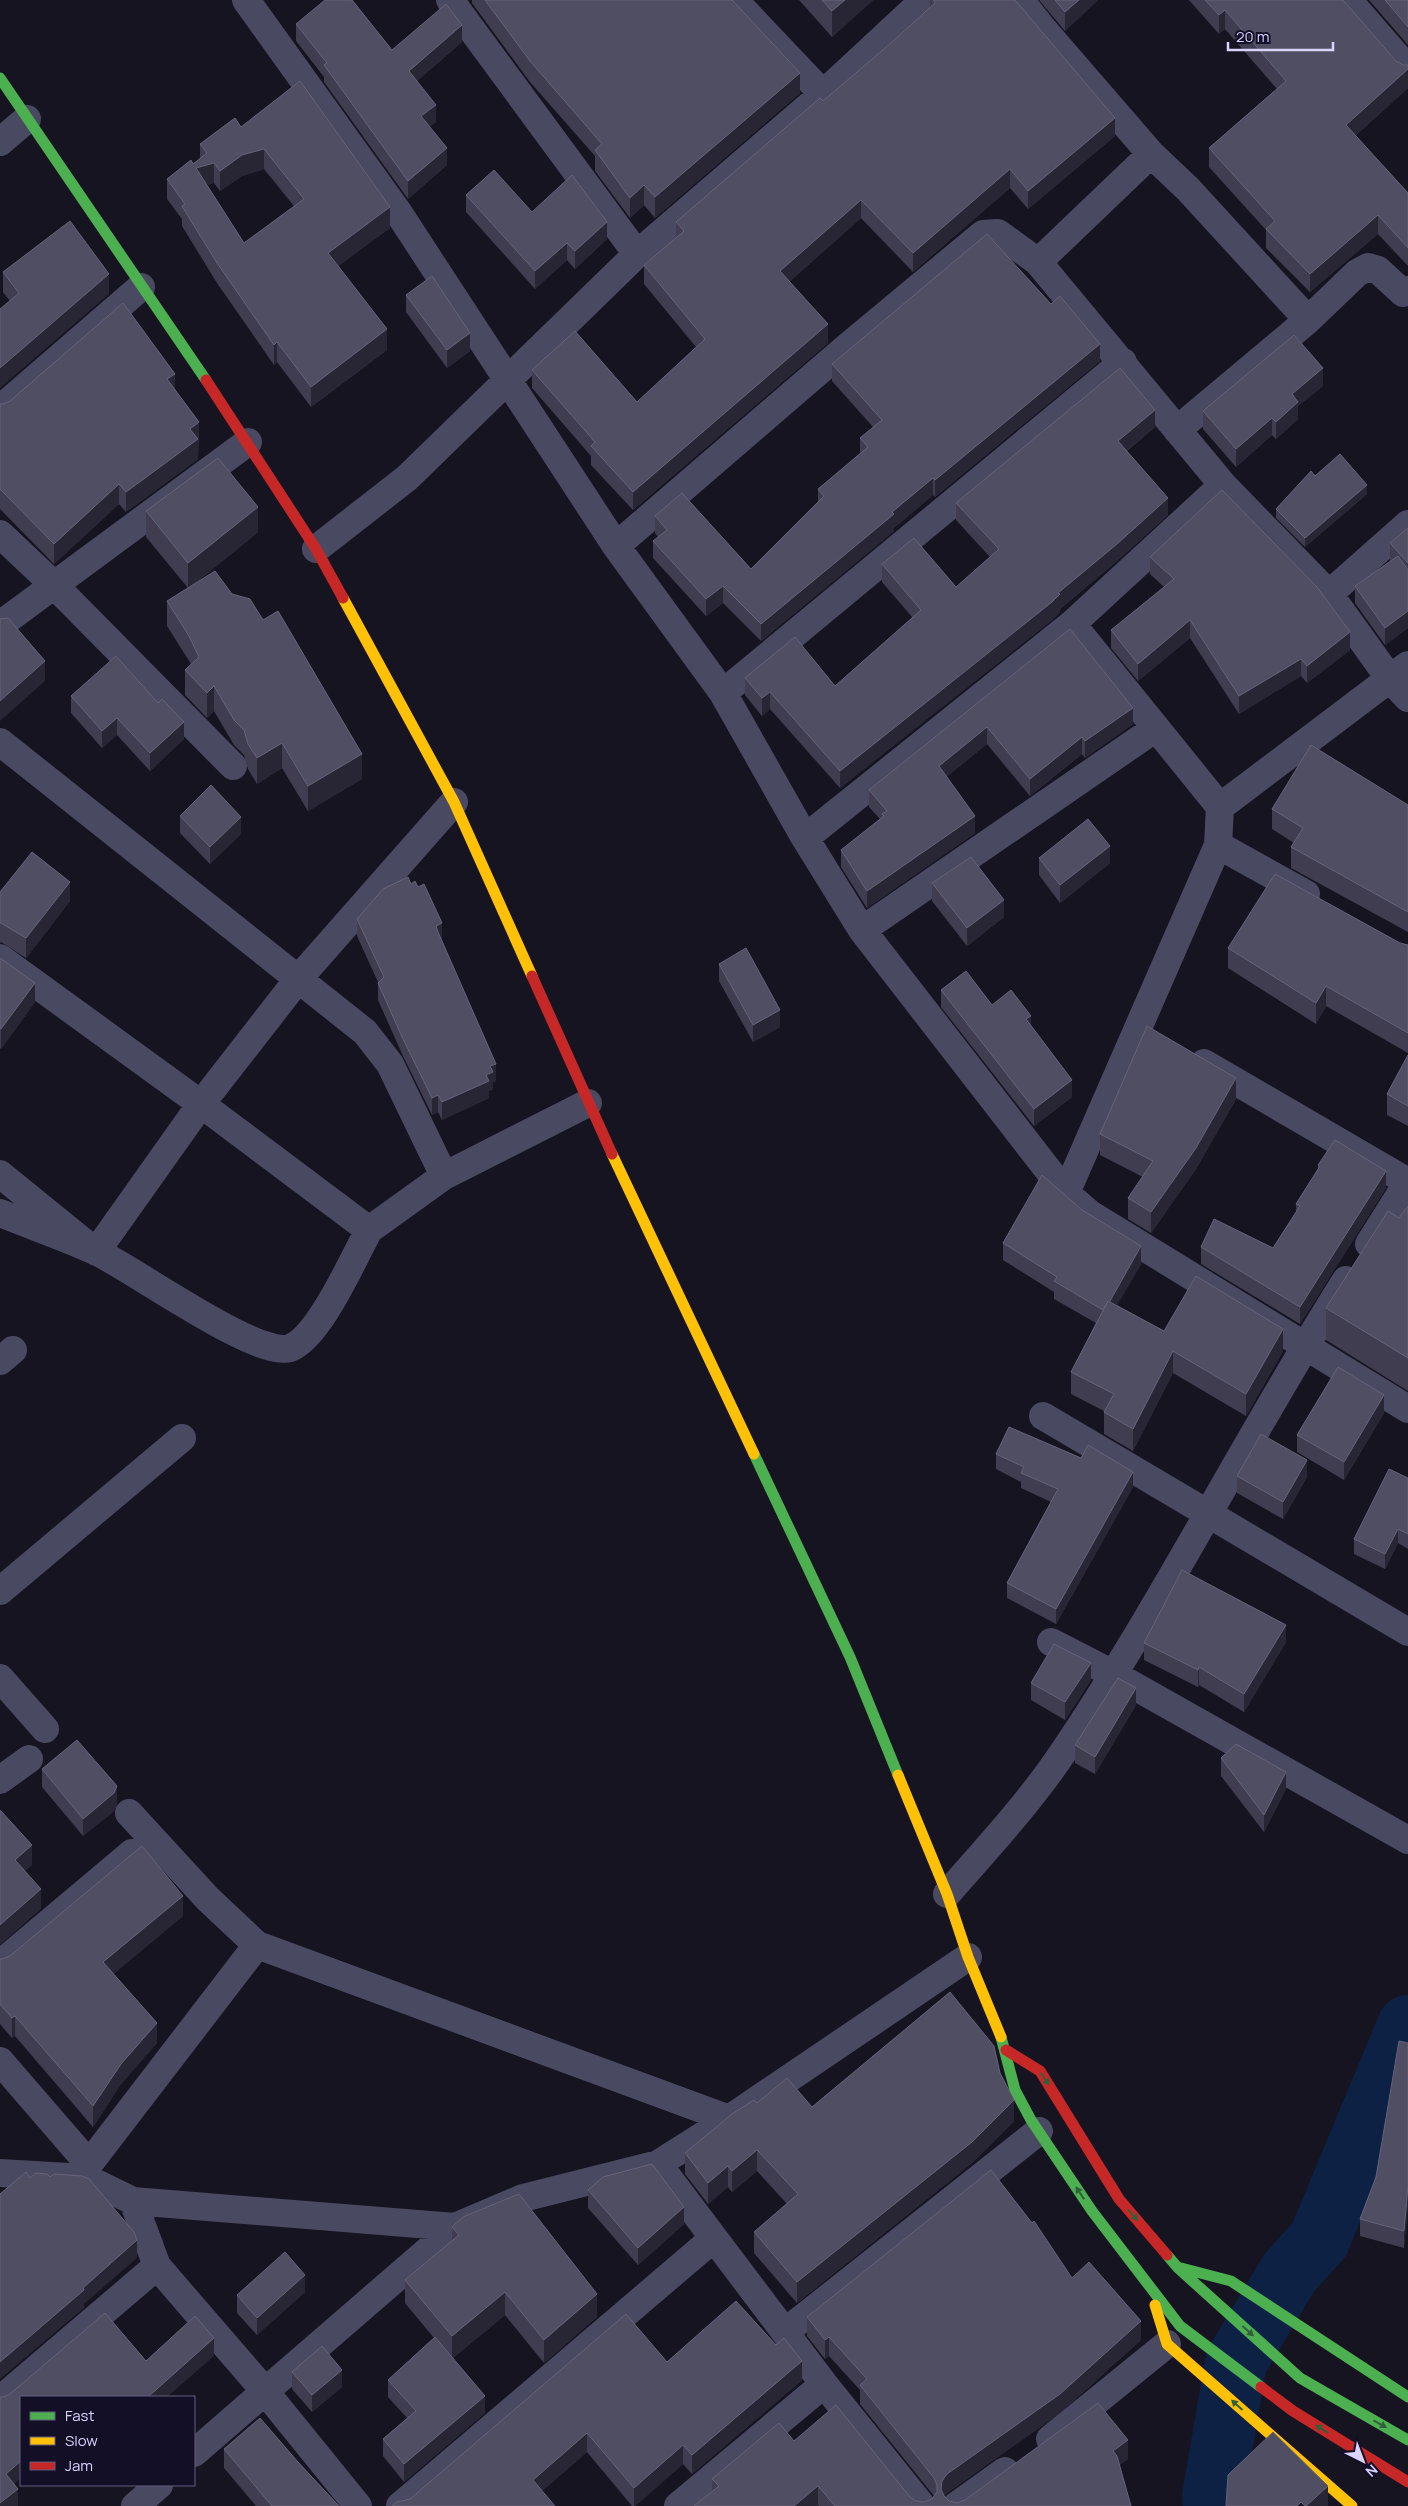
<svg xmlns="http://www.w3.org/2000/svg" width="1408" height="2506" viewBox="0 0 1408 2506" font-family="Manrope,sans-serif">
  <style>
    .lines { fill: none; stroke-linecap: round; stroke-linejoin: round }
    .river { stroke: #0d2144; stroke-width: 62 }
    .street { stroke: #4a4962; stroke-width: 28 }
    .fast { stroke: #4caf50; stroke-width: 11 }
    .slow { stroke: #ffc107; stroke-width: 11 }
    .jam { stroke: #c62828; stroke-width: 11 }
    .wall { fill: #403d50; fill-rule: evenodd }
    .shaded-wall { fill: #282635 }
    .building { fill: #504e63; stroke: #66637b; fill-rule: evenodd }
    .oneway { fill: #305f3b }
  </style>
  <rect width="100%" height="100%" fill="#161421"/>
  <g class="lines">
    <path class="river" d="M1214,2506L1213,2497L1236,2362L1289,2273L1319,2240L1408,2026"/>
    <path class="street" d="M246,0L398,212L616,546L723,693L805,838L862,930L1066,1193
      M450,0L637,254
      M734,0L823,94
      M1020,0L1043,29L1151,154L1188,189L1308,320
      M1348,0L1408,69
      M0,142L27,119
      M1038,262L1151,154
      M0,409L141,287
      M1177,430L1308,320L1357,273L1368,267L1378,270L1403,293L1408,290
      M1408,524L1329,594L1390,679L1408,698
      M0,534L54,585L233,766
      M616,546L847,347L983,234L998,233L1038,262L1223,485L1329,594
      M316,549L407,478L637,254L823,94L924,0
      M1072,624L1220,807
      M0,625L248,442
      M1408,665L1220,807L1218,845L1066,1193L1090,1214L1408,1409
      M723,693L1123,362
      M0,742L365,1032L390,1064L444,1176
      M805,838L1072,624L1223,485
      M1218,845L1306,894
      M862,930L1156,728
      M0,958L201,1104L369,1230C354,1257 319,1338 290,1348C257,1359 131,1267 95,1251C64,1237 32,1226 0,1213
      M1204,1063L1408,1182
      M0,1174L96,1252L201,1104L299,978L454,802
      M369,1230L444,1176L588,1103
      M1369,1244L1408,1182
      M0,1361L13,1350
      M1043,1416L1408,1632
      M0,1591L182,1438
      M1051,1642L1113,1674L1408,1840
      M0,1678L45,1729
      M0,1780L29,1759
      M129,1813L208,1899L257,1945L729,2119
      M947,1894C987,1848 1030,1802 1064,1751C1166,1599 1248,1435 1346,1280
      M0,1964L132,1853
      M0,2061L89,2164
      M658,2164L824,2384L922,2506
      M0,2173L86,2178L133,2201L455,2227L523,2198L658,2164L729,2119L968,1957
      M86,2178L89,2164L257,1945
      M133,2201L157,2266L264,2390L358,2506
      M785,2332L1039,2131
      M0,2400L157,2266
      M1050,2439L1167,2344
      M194,2453L455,2227
      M135,2506L159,2485
      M400,2506L714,2238
      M678,2506L824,2384
      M956,2506L1005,2471"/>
    <path class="fast" d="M0,78L206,380
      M754,1454L850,1657L898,1775
      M1001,2037L1015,2090L1031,2120L1092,2211L1180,2326L1261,2387
      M1167,2255L1178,2268L1300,2378L1408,2440
      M1181,2268L1231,2281L1408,2397"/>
    <path class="slow" d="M343,598L454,802L532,976
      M612,1154L754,1454
      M898,1775L947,1894L968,1957L1001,2037
      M1155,2305L1167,2344L1352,2506"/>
    <path class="jam" d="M206,380L316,549L343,598
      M532,976L612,1154
      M1006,2050L1040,2071L1119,2199L1167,2255
      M1261,2387L1293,2411L1408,2482"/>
  </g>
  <path class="wall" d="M472,0H732L800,93L655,218L644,205L630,218L595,171V156L530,82L472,3Z
    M799,0H873L832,37Z
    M930,0H1015L1115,136L1028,209L1010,188L913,272L861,218L789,282L828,343L633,510L591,465V456L532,388V370L637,402L696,347L644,284V265L676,237V222L823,101L891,43L930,7Z
    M1039,0H1098L1065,31Z
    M1189,0H1343L1408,88L1355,136L1408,193V266L1378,234L1310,292L1266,248V230L1209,167V148L1277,89L1225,29L1219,34Z
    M1369,0H1408V45Z
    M354,2L392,50L462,42L417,81L436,122L429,127L447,165L408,199L324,82V77L296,41V24Z
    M241,127L390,228L338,266L387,350L311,407L277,362L274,365L217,283L182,226V219L167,199V179L193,164L200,159V144ZM264,169L294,206L244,243L207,185L214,183L220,191L242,176Z
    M466,195L532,212L607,239L575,269L567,260L535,289L466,212Z
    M3,272L109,294L10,301L3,292Z
    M406,295L470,351L447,368L406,312Z
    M1100,361L935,497L933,495L894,528V531L761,641L723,603L706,616L653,558V541L658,537L655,533V516L751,569L818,502V489L860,454V438L873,427L832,381V364Z
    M1323,386L1298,406V419L1276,439L1272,435L1236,467L1203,429V411Z
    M175,390L199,422L198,459L126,512L119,504L54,564L0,509V404Z
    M1155,427L1127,451L1168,515L1117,561L1060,609V612L1052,620L840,788L770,709L762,716L745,695V678L835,686L913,618L882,582V564L956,587L990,557L956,520V503Z
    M1315,476L1367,494L1305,547L1276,518V509Z
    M146,511L258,532L193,585L232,594L263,620L362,779L308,811L282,768L257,784L248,769L244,755L234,745L214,711L207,718L185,695V670L191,664L167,626V601L188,588L146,537Z
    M1408,528V628L1385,645L1355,603V586L1390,561V543Z
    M1150,557L1350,650L1307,683L1301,676L1239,714L1190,638L1138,681L1111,648V630L1164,587L1150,574Z
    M1070,629L1133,724L1085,758L1082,754L1030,796L987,744L946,777L975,833L867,908L841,867V850L880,819L869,807V790Z
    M71,696L158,703L184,739L150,771L117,735L102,748L71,713Z
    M1408,805V932L1291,868V847L1294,843L1272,829V809Z
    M180,816L241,834L210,864L180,833Z
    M1039,858L1110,863L1060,903L1039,875Z
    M932,883L1004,917L967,946L932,901Z
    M411,884L442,940L496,1081L493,1082V1089L489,1091V1098L442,1120L438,1112L432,1115L403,1056L378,1000V982L357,936V919Z
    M0,892L70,901L26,958L1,942L0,943Z
    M1400,943L1408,945V1053L1326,1006L1316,1024L1228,968V948Z
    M0,958L35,1002L1,1049L0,1048Z
    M719,964L780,1027L753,1042L719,981Z
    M941,990L992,1005L1072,1097L1034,1126L941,1007Z
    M1408,1055V1126L1387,1115V1094Z
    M1236,1099L1196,1169L1151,1233L1128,1219V1198L1143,1177L1100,1155V1134Z
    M1318,1165L1386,1188L1300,1324L1201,1264V1247L1273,1248L1296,1212V1204L1318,1170Z
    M1408,1206V1391L1326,1340V1308L1399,1218Z
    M1003,1243L1141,1264L1117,1305L1164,1331L1283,1351L1246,1416L1173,1373L1133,1451L1104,1434V1411L1071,1394V1372L1096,1323L1054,1299V1292L1003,1260Z
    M1384,1413L1344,1480L1297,1452V1435Z
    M996,1454L1133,1487L1056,1624L1007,1598V1583L1051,1502L1021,1488V1482L996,1469Z
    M1237,1476L1307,1477L1283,1519L1237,1493Z
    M1408,1478V1549L1398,1543L1385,1569L1354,1554V1539Z
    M1286,1642L1244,1712L1199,1685L1198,1687L1144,1660V1643Z
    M1091,1680L1065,1720L1031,1700V1683Z
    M1136,1705L1095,1774L1075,1763V1745Z
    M1221,1758L1286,1789L1264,1832L1221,1776Z
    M42,1769L117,1804L114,1811L83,1836L42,1787Z
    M183,1916L113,1974L157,2043L121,2084L93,2127L15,2036L12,2038L0,2024V1959H2Z
    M1408,2043V2203L1404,2248L1360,2236V2219L1376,2177Z
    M1000,2073L1014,2121L972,2163L797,2303L754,2253V2232L787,2204L757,2171L732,2192L728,2187L708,2204L685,2174V2153L757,2103L812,2107Z
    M588,2190L684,2224L638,2265L588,2208Z
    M452,2227L597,2317L544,2363L505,2315L453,2358L485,2413L404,2482L383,2456V2439L407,2418L388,2397V2380L434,2338L405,2303V2280L452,2241Z
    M1072,2278L1141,2340L1060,2413L947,2493L944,2497L949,2501L957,2503L1128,2459L1119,2465L1131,2506H819L818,2505L817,2506H694L712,2491V2479L794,2441L910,2497L916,2501L924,2502L932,2499L934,2496L860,2404V2390L829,2356L825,2359L807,2336V2317Z
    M305,2292L257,2335L237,2313V2295Z
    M667,2362L802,2380L692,2474L683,2464L635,2506H632L587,2452L542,2491L410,2499Z
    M292,2372L342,2387L312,2412L292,2389Z
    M224,2449L298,2462L339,2506H256L224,2468Z"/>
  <path class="shaded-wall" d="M845,0H873L832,37V11Z
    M1079,0H1098L1065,31V12Z
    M1225,10V29L1219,34V15Z
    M462,25V42L409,88V71Z
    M1408,69V88L1346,144V125Z
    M800,73V93L655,218V197Z
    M436,105V122L421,134V116Z
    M1115,118V136L1028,209V191Z
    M447,148V165L408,199V181Z
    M264,149V169L242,176L220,191V171L242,155Z
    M214,163V183L196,189V168Z
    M1010,169V188L913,272V253Z
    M644,185V205L630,218V198Z
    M861,200V218L780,290V271Z
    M390,207V228L328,273V253Z
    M1378,215V234L1310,292V274Z
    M607,222V239L575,269V251Z
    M567,243V260L535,289V271Z
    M109,274V294L0,388V368Z
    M828,324V343L633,510V492Z
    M387,329V350L311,407V387Z
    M470,333V351L447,368V350Z
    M277,342V362L274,365V345Z
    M1100,344V361L935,497V480Z
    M1323,368V386L1298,406V419L1276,439V422L1292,394Z
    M175,374V394L167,379Z
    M1155,410V427L1118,458V441Z
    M1272,418V435L1236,467V449Z
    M199,422L198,459L126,512V492L190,429Z
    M933,478V495L894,528V531L761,641V624Z
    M119,484V504L54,564V544Z
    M1367,485V494L1305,547V538Z
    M1168,498V515L1117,561L1060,609V612L1052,620L840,788V771L1058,593Z
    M258,507V532L188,589V563Z
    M723,586V603L706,616V599Z
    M1408,611V628L1385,645V628Z
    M1190,620V638L1138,681V664Z
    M1350,632V650L1307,683V666Z
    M1301,659V676L1239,714V696Z
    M45,661V681L0,721V701Z
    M214,686V711L207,718V693Z
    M770,692V709L762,716V698Z
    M1133,708V724L1085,758V741Z
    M117,718V735L102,748V731Z
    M184,722V739L150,771V753Z
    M987,727V744L939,783V766Z
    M1082,737V754L1030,796V779Z
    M282,743V768L257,784V758Z
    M362,754V779L308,811V786Z
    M975,816V833L867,908V891Z
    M241,817V834L210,864V847Z
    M1110,846V863L1060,903V885Z
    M70,882V901L26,958V938Z
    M1004,900V917L967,946V928Z
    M442,923V940L436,943V926Z
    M35,983V1002L1,1049V1029Z
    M1326,986V1006L1316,1024V1003Z
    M780,1010V1027L753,1042V1025Z
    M1031,1016V1033L1026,1019Z
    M496,1064V1081L493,1082V1089L489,1091V1098L442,1120V1102L486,1075L490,1066Z
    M1236,1078V1099L1196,1169L1151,1233V1212Z
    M1072,1080V1097L1034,1126V1109Z
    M438,1095V1112L432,1115V1098Z
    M1386,1171V1188L1300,1324V1307Z
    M1141,1246V1264L1104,1328V1311Z
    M1283,1329V1351L1246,1416V1394Z
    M1173,1351V1373L1133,1451V1429Z
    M1384,1395V1413L1344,1480V1462Z
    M1307,1460V1477L1283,1519V1502Z
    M1133,1472V1487L1056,1624V1609Z
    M1398,1529V1543L1385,1569V1554Z
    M1286,1625V1642L1244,1712V1694Z
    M1091,1663V1680L1065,1720V1702Z
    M1199,1667V1685L1198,1687V1670Z
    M1136,1688V1705L1095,1774V1757Z
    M1286,1772V1789L1264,1832V1815Z
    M117,1786V1804L114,1811L83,1836V1819Z
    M32,1845V1865L15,1881V1860Z
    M41,1889V1909L0,1945V1925Z
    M183,1896V1916L103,1983V1962Z
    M15,2016V2036L12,2038V2018Z
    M157,2023V2043L121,2084L93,2127V2106L121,2064Z
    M1014,2100V2121L972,2163L797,2303V2282Z
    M757,2150V2171L732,2192V2171Z
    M728,2166V2187L708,2204V2183Z
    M1408,2186V2203L1404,2248V2231Z
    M684,2207V2224L638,2265V2248Z
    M137,2240V2258L84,2304V2308L0,2379V2362L83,2288Z
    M305,2275V2292L257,2335V2318Z
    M505,2292V2315L452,2359V2336Z
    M597,2294V2317L544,2363V2340Z
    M1141,2321V2340L1060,2413L947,2493L942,2500L941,2489L942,2481L947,2474Z
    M829,2337V2356L825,2359V2340Z
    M214,2338V2356L167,2397H148Z
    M802,2361V2380L692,2474V2455Z
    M342,2370V2387L312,2412V2395Z
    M485,2396V2413L404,2482V2464Z
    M587,2433V2452L533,2499V2480Z
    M1128,2440V2459L1113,2470V2451Z
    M683,2445V2464L635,2506H634V2488Z
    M21,2461V2478L6,2492V2474Z
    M818,2486V2505L817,2506H794Z
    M1328,2486V2506H1306Z
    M18,2489V2506H0V2503Z"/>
  <path class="building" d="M325,0H352L392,50L446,4L462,25L409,71L436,105L421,116L447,148L408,181L324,65L327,63L296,24Z
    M485,0H732L800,73L655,197L644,185L630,198L595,150L602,144L530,61Z
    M822,0H845L832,11Z
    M933,0H1015L1115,118L1028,191L1010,169L913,253L861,200L780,271L828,324L633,492L591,446L595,442L532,370L575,331L637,402L705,339L644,265L684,231L676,222L820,98L823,101L891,43L935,3Z
    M1055,0H1079L1065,12Z
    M1205,0H1343L1396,61L1403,65H1408V69L1346,125L1408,193V248L1378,215L1310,274L1266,229L1275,221L1209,148L1286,81L1225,10L1219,15Z
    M1385,0H1408V27Z
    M300,81L390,207L328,253L387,329L311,387L277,342L274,345L217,263L182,206L185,204L167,179L191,160L193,164L207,153L200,144L235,118L241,127ZM264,149L304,199L244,243L196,168L214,163L220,171L242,155Z
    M494,170L532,212L572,175L607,222L575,251L567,243L535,271L466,195Z
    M70,221L109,274L0,368V309L19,293L3,272Z
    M987,234L1051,304L1060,296L1100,344L935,480L933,478L892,512L894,514L761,624L723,586L706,599L653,541L667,530L655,516L682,493L751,569L824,496L818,489L868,447L860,438L882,420L832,364Z
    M432,276L470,333L447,350L406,295Z
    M123,303L175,374L167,379L199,422L190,429L198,439L126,492L119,484L54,544L0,489V404H3L10,401Z
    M1294,335L1323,368L1292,394L1298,402L1276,422L1272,418L1236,449L1203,411Z
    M1120,368L1155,410L1118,441L1168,498L1117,544L1058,593L1060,594L1052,602L840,771L770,692L762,698L745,678L795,637L835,686L921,610L882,564L914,538L956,587L999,549L956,503Z
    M1340,454L1367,485L1305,538L1276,509L1311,471L1315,476Z
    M218,458L258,507L188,563L146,511Z
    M1222,490L1317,587L1350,632L1307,666L1301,659L1239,696L1190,620L1138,664L1111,630L1174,579L1150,557Z
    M1408,528V563L1390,543Z
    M1398,556L1408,570V611L1385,628L1355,586Z
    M215,571L232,594L250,599L263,620L278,611L362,754L308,786L282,743L257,758L248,744L244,730L234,720L214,686L207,693L185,670L199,657L189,636L167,601Z
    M8,618L45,661L0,701V619Z
    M1070,629L1133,708L1085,741L1082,737L1030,779L987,727L939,766L975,816L867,891L841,850L884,816L882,814L887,811L869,790Z
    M116,656L158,703L162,699L184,722L150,753L117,718L102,731L71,696Z
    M1311,745L1408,805V912L1291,847L1303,828L1272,809Z
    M211,785L241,817L210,847L180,816Z
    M1088,819L1110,846L1060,885L1039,858Z
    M32,852L70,882L26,938L1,923H0V892Z
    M971,857L1004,900L967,928L932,883Z
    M1275,874L1400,943L1408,945V1033L1326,986L1316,1003L1228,948Z
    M408,877L411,884L415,881L418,887L424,884L442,923L436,926L438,932L496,1064L490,1066L493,1072L486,1075L489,1081L442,1102L438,1095L432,1098L403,1039L378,983L384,977L357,919L383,889Z
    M746,948L780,1010L753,1025L719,964Z
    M0,958L35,983L1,1029H0Z
    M966,971L992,1005L1011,990L1031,1016L1026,1019L1072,1080L1034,1109L941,990Z
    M1147,1026L1236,1078L1196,1148L1151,1212L1128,1198L1153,1161L1100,1134Z
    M1408,1055V1106L1387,1094Z
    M1335,1140L1386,1171L1300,1307L1201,1247L1214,1219L1273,1248L1300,1206L1296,1204L1320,1166L1318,1165Z
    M1042,1175L1082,1210L1141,1246L1110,1301H1108L1103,1310L1054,1281L1057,1277L1003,1243Z
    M1408,1206V1358L1326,1308L1388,1211L1399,1218Z
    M1196,1276L1283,1329L1246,1394L1173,1351L1133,1429L1104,1412L1114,1394L1071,1372L1108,1301L1164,1331Z
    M1338,1367L1384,1395L1344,1462L1297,1435Z
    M1009,1427L1081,1458L1088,1445L1133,1472L1056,1609L1007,1583L1058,1489L1021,1473L1024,1467L996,1454Z
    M1261,1434L1307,1460L1283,1502L1237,1476Z
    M1389,1469L1408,1478V1534L1398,1529L1385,1554L1354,1539Z
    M1182,1570L1286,1625L1244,1694L1199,1667L1198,1670L1144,1643Z
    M1054,1644L1091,1663L1065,1702L1031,1683Z
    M1118,1678L1136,1688L1095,1757L1075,1745Z
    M77,1740L117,1786L114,1793L83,1819L42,1769Z
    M1236,1744L1286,1772L1264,1815L1221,1758Z
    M0,1810L32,1845L15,1860L41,1889L0,1925Z
    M142,1846L183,1896L103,1962L157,2023L121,2064L93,2106L15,2016L12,2018L0,2004V1959H2L10,1956Z
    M950,1992L994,2046L1000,2073L1014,2100L972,2142L797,2282L754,2232L798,2194L757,2150L732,2171L728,2166L708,2183L685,2153L732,2114L754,2100L757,2103L787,2078L812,2107Z
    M1399,2041L1408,2043V2186L1404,2231L1360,2219L1376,2177Z
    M652,2164L684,2207L638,2248L588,2190L603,2177Z
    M991,2170L1032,2223L1034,2221L1072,2278L1089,2262L1141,2321L1060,2394L947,2474L942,2481L941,2489L944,2496L949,2501L957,2503L965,2500L1098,2403L1128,2440L1113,2451L1117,2456L1131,2506H835L818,2486L794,2506H694L719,2486L712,2479L779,2423L794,2441L836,2405L910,2497L916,2501L924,2502L932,2499L937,2492V2485L934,2478L860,2385L867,2379L829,2337L825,2340L807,2317Z
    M26,2172L30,2178L36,2173L47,2174L50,2177L54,2174L82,2176L89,2179L134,2232L137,2240L83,2288L84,2290L0,2362V2194Z
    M519,2194L597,2294L544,2340L505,2292L452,2336L405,2280L459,2235L452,2227L463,2217Z
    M285,2252L305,2275L257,2318L237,2295Z
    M736,2301L776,2345L784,2338L802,2361L692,2455L683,2445L634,2488L587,2433L533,2480L555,2506H392L397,2502L410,2499L626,2314L667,2362Z
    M105,2313L146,2361L195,2316L214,2338L148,2397H21V2461L6,2474L18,2489L0,2503V2397H3L10,2394Z
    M435,2337L485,2396L404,2464L383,2439L416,2411L388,2380Z
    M322,2346L342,2370L312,2395L292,2372Z
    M260,2418L298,2462L339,2506H272L224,2449Z
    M1273,2432L1328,2486L1306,2506H1305L1301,2502L1297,2506H1226L1228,2475Z"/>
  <defs><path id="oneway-solid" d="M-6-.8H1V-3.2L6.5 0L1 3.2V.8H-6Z" transform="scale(1.25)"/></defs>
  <g class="oneway">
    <use href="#oneway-solid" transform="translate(1045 2079) rotate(57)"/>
    <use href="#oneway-solid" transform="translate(1080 2193) rotate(-124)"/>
    <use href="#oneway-solid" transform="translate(1133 2215) rotate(49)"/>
    <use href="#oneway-solid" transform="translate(1248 2331) rotate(42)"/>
    <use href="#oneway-solid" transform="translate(1237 2405) rotate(-138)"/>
    <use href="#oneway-solid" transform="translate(1380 2424) rotate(29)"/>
    <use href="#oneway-solid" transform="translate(1322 2429) rotate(-148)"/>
  </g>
  <rect x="20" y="2396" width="175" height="90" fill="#130f26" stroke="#625e7d"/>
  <rect x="30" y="2412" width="25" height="8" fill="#4caf50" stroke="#625e7d"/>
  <text x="65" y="2421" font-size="15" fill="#d9d4ff">Fast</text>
  <rect x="30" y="2437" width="25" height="8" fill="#ffc107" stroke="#625e7d"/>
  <text x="65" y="2446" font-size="15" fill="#d9d4ff">Slow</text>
  <rect x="30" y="2462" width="25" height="8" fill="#c62828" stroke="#625e7d"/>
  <text x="65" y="2471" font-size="15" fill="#d9d4ff">Jam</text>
  <g transform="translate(1363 2461) rotate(138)" stroke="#130f26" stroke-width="4" paint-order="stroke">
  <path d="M0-4L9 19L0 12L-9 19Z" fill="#d9d4ff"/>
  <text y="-8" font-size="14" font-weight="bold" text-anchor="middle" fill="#d9d4ff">N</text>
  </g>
  <path d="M1228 42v8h105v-8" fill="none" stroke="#d9d4ff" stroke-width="2.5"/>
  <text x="1236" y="42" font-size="15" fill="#d9d4ff" stroke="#130f26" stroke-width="4" paint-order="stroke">20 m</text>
</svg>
